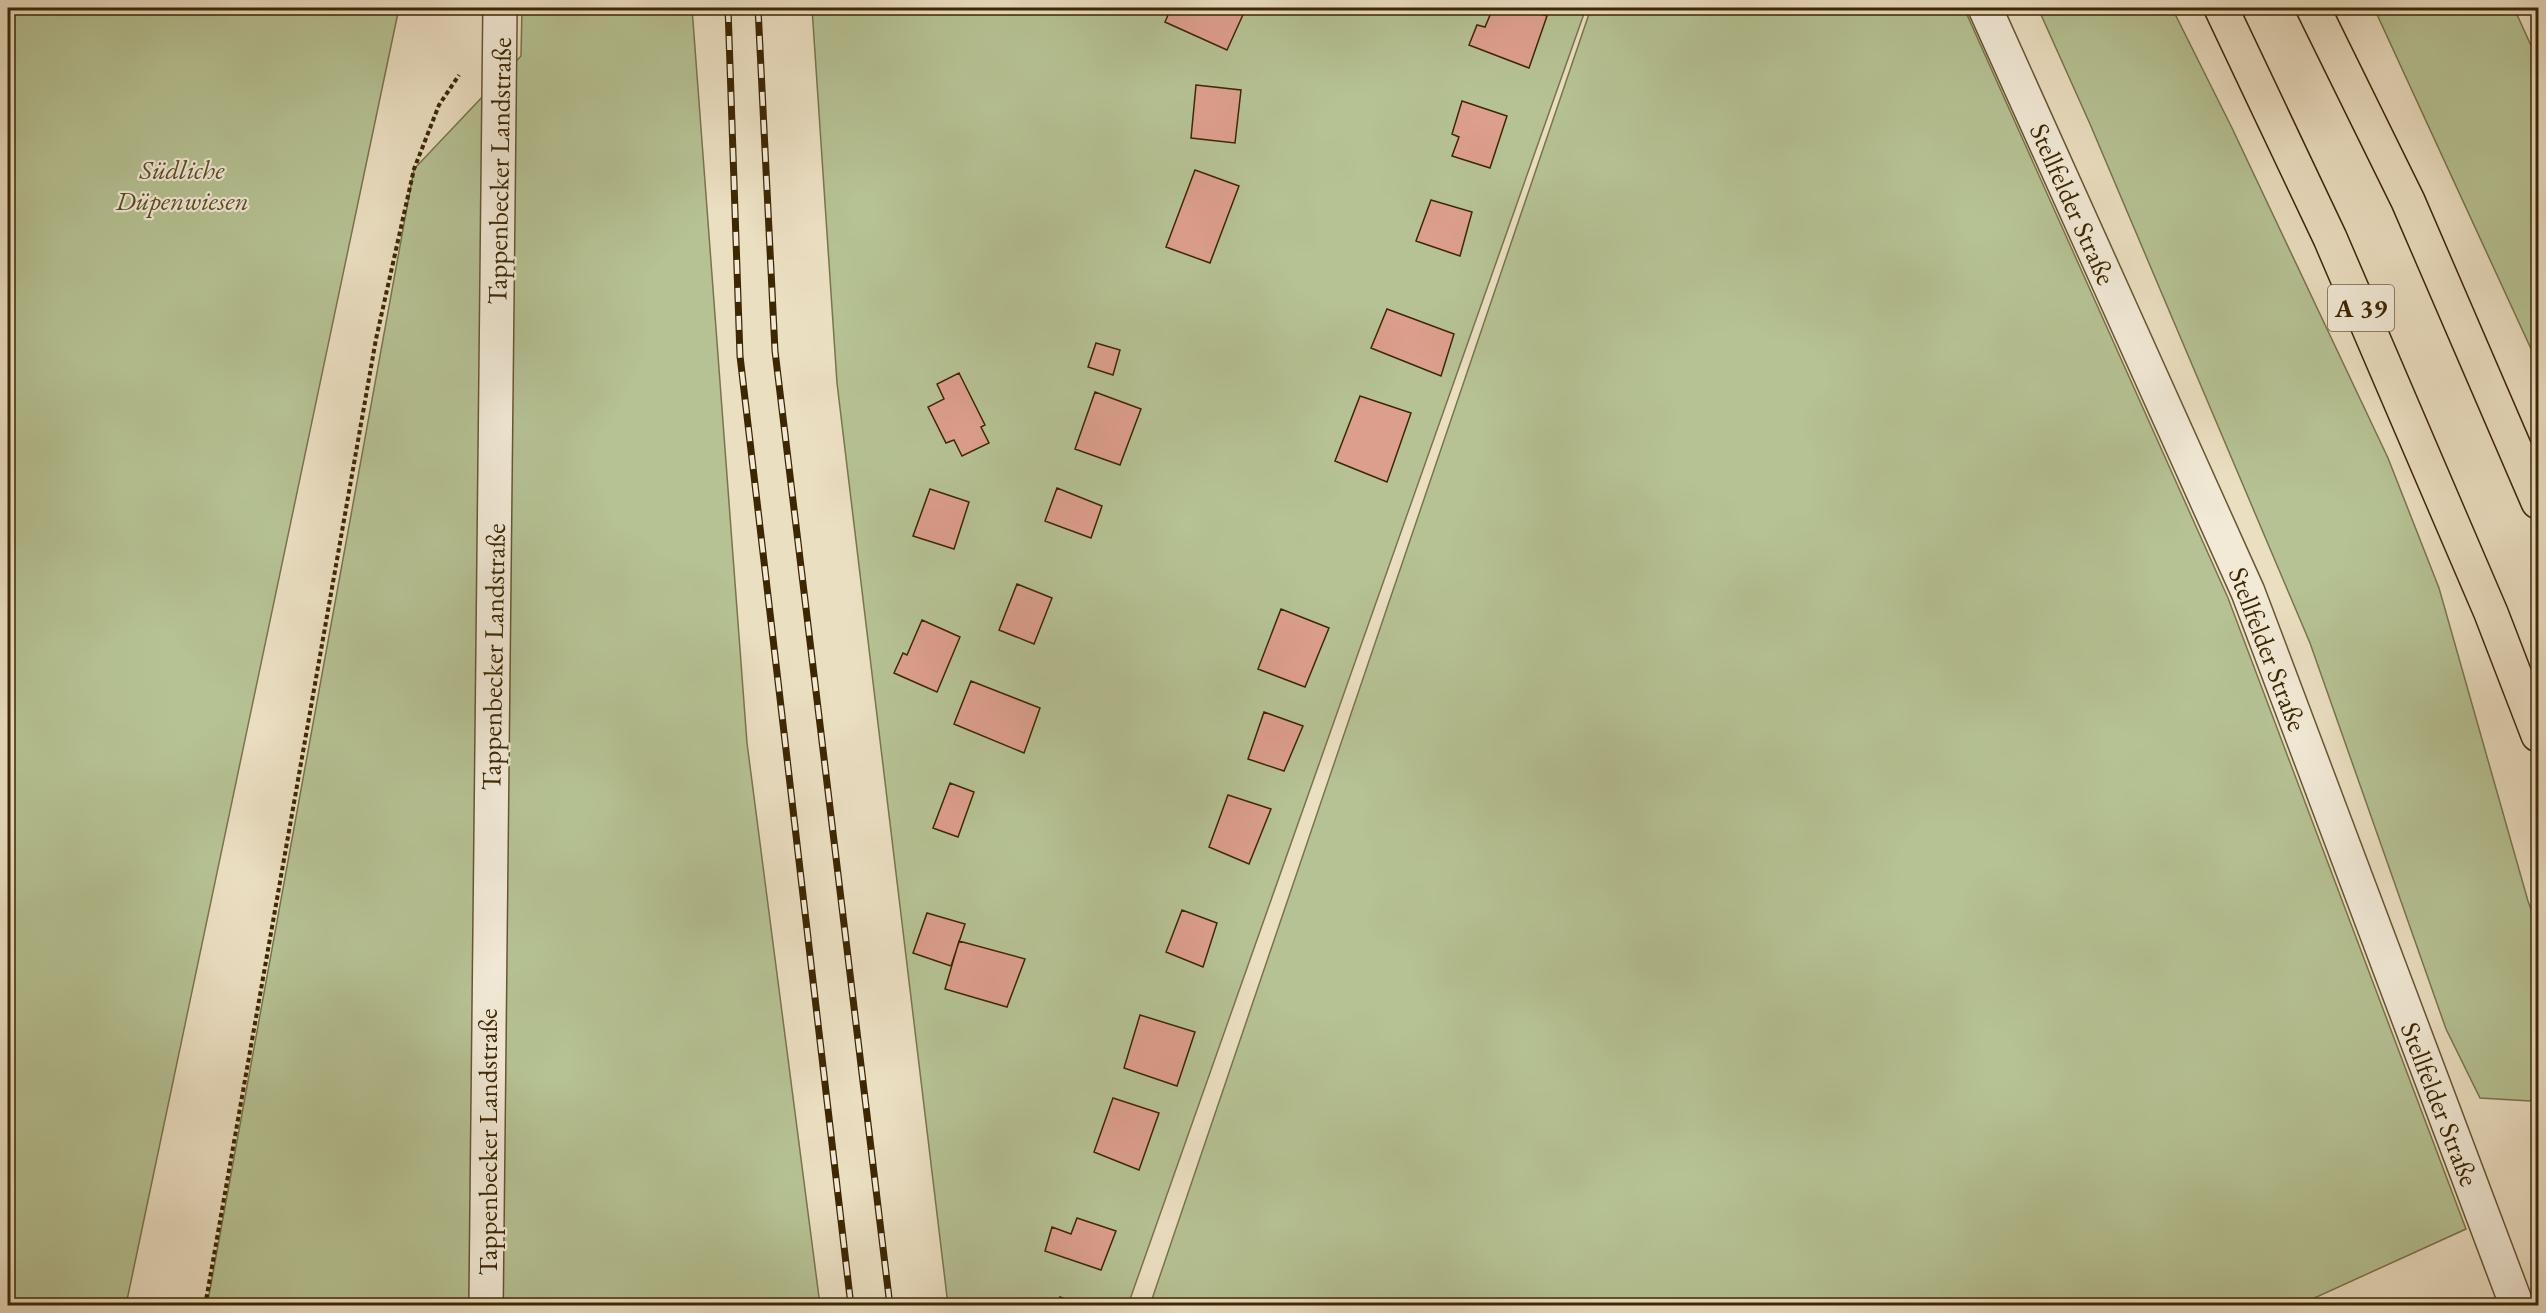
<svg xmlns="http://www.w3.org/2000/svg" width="2546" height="1313" viewBox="0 0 2546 1313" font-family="'EB Garamond',serif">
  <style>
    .green { fill: #b6c294; stroke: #7a744c; stroke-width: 1.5 }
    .building { fill: #dc9f8d; stroke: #3d2703; stroke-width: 1.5 }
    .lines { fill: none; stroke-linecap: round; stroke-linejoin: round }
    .minor-casing { stroke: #685533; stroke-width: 36 }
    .highway-casing { stroke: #3d2703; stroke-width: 36 }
    .path { stroke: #3d2703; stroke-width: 4; stroke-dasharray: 4.5 3; stroke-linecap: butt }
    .minor { stroke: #f2ead7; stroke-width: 33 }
    .highway { stroke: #ebdfc2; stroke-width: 33 }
    .rail-casing { stroke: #3d2703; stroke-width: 7 }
    .rail { stroke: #f2ead7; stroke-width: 4.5; stroke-dasharray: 14; stroke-linecap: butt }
    .labels { text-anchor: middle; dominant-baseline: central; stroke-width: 4.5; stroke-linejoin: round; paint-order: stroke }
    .shield { fill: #f2ead7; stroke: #736243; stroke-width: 1.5 }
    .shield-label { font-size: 26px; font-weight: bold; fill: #3d2703 }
    .park-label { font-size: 27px; font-style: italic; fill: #5b4e27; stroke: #f2ead7 }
    .street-label { font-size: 27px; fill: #3d2703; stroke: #f2ead7 }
  </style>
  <rect width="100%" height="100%" fill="#ebdfc2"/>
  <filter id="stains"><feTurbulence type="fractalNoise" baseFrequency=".00333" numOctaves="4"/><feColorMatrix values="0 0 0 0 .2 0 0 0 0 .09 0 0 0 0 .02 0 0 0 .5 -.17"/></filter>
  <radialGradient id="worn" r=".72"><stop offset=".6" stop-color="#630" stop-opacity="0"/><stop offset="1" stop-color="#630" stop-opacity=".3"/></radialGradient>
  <path class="green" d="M8,8H399L126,1305H8Z
    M522,8H692L747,743L820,1305L207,1306L414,169L521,56Z
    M812,8H1586L1128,1305H948L837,383Z
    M1591,8H1964L2228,598L2466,1229L2299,1305H1150Z
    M2038,8H2172L2232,128L2388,458L2439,588L2528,901L2538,929V1090L2530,1101L2480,1098L2446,1029L2310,643L2090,124Z
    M2374,8H2514L2538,61V364Z"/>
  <path class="building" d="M1171,8H1246L1227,50L1165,22Z
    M1493,8H1523L1547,16L1529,68L1469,45L1477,25L1485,27Z
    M1196,85L1241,90L1235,143L1191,138Z
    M1462,101L1507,116L1490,168L1452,156L1459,137L1452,134Z
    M1195,170L1239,186L1210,263L1166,247Z
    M1431,200L1472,212L1460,256L1416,241Z
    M1387,309L1454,334L1441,376L1371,348Z
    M1096,343L1120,350L1113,375L1088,367Z
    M959,373L985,425L981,427L989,443L962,456L954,440L946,443L928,407L944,399L937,384Z
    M1095,392L1141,409L1120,465L1075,449Z
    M1360,396L1411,413L1387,482L1335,461Z
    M1057,488L1102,506L1091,538L1045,521Z
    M930,489L969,502L954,549L913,536Z
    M1017,584L1052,598L1034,644L999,630Z
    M1281,609L1329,628L1305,687L1258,669Z
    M922,620L960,637L937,692L894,673L903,653L907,655Z
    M971,681L1040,708L1024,753L954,724Z
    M1264,712L1303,726L1284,771L1248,759Z
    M950,783L974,792L958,837L933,828Z
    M1228,795L1271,809L1249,864L1209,847Z
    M1182,910L1217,923L1203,967L1166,952Z
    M927,913L965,924L951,966L913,953Z
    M959,941L1025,959L1007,1007L945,989Z
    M1140,1015L1195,1032L1177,1086L1124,1068Z
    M1113,1098L1159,1113L1139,1170L1094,1152Z
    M1077,1218L1116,1231L1101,1270L1045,1251L1052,1227L1071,1234Z
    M1060,1297L1084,1306H1057Z"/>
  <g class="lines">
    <defs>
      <path id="minor" d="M1985,8L2248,592L2517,1306
        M486,1306L500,8"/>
      <path id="highway" d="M2221,8L2330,238L2491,613L2538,735
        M2313,8L2408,201L2538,502"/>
    </defs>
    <use href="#minor" class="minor-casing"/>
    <use href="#highway" class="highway-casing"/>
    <path class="path" d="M205,1306L376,339L414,169L439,105L459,75"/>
    <use href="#minor" class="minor"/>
    <use href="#highway" class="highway"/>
    <defs>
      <path id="rail" d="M728,8L740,356L851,1306
        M758,8L775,351L890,1306"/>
    </defs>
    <use href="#rail" class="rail-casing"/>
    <use href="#rail" class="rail"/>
  </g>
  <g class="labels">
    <rect class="shield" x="2328" y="285" width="66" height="46" rx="4.5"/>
    <g class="shield-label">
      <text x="2361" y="308">A 39</text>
    </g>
    <g class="park-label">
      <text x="182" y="169">Südliche<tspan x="182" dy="31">Düpenwiesen</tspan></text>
    </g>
    <g class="street-label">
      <text transform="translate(499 171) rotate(-89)">Tappenbecker Landstraße</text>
      <text transform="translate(2073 204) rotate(66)">Stellfelder Straße</text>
      <text transform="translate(2268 649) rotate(69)">Stellfelder Straße</text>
      <text transform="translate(493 657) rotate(-89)">Tappenbecker Landstraße</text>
      <text transform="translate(2440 1104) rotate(69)">Stellfelder Straße</text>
      <text transform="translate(487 1142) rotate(-90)">Tappenbecker Landstraße</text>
    </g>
  </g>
  <rect width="2546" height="1313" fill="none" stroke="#ebdfc2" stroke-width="30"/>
  <rect x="9" y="9" width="2528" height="1295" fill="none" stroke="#3d2703" stroke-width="3"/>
  <rect x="15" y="15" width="2516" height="1283" fill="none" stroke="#3d2703" stroke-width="1.5"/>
  <rect width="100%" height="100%" filter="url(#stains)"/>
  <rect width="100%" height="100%" fill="url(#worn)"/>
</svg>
